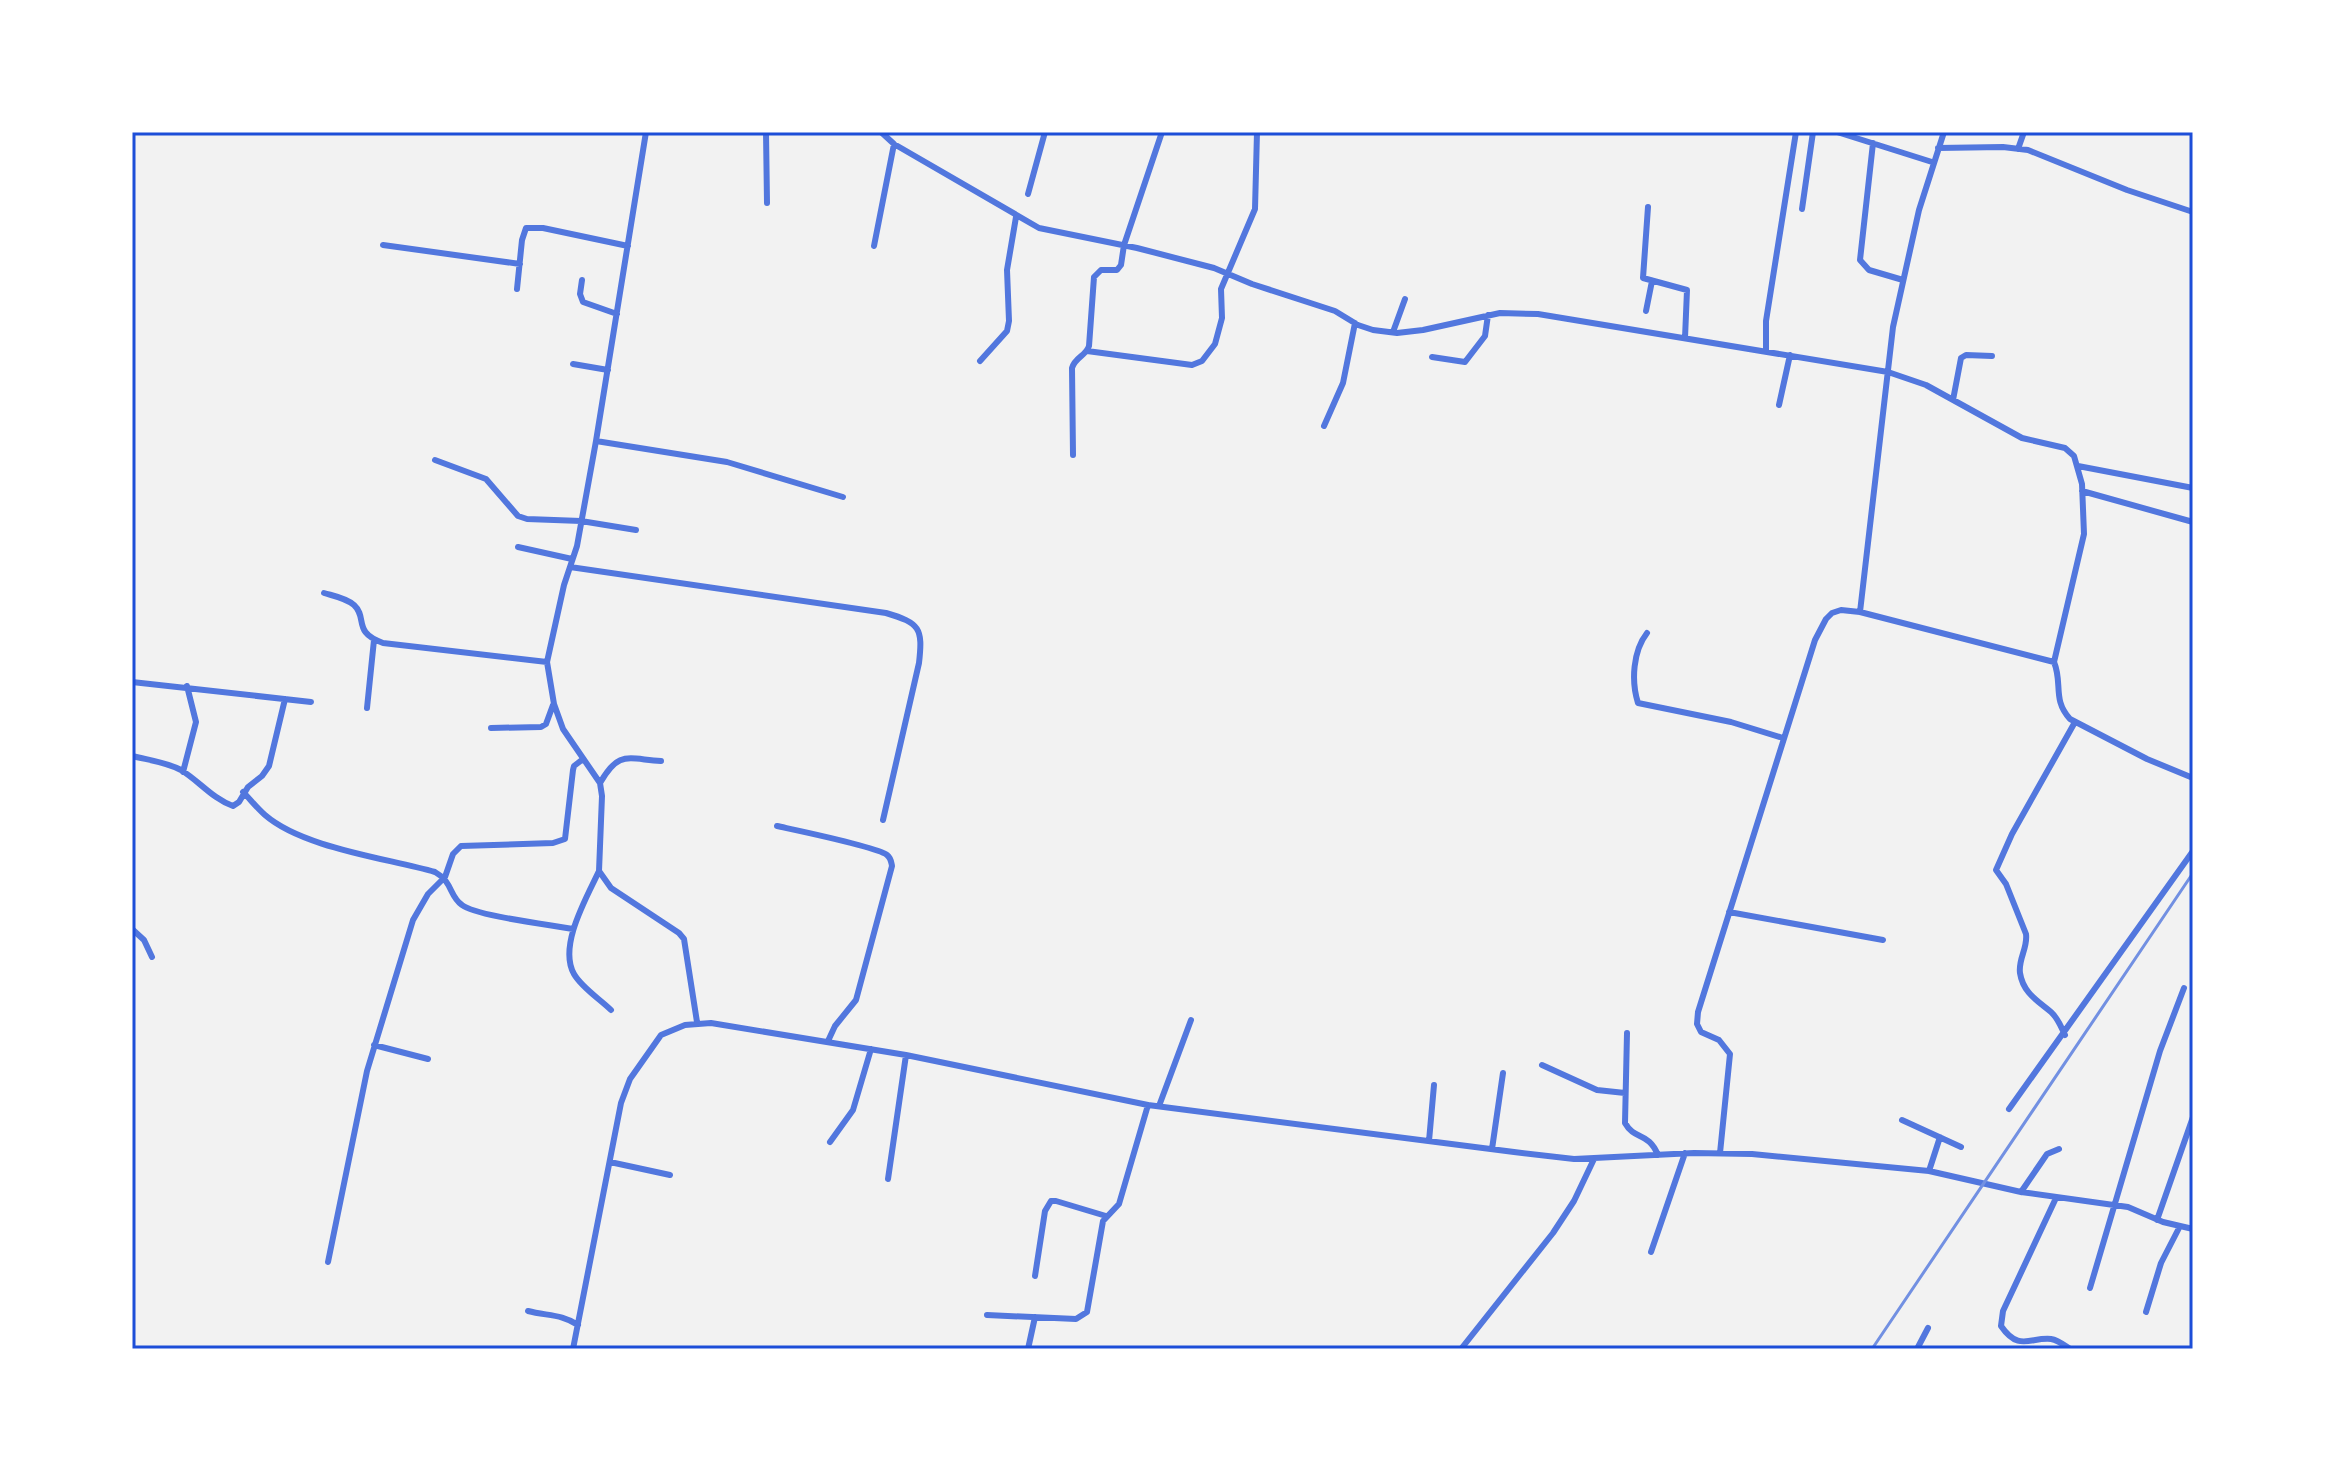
<svg xmlns="http://www.w3.org/2000/svg" width="2325" height="1481" viewBox="0 0 2325 1481" font-family="Ubuntu,sans-serif">
  <style>
    .lines { fill: none; stroke-linecap: round; stroke-linejoin: round }
    .minor { stroke: #5277de; stroke-width: 6 }
    .rail { stroke: #7290e2; stroke-width: 3 }
    .neatline { fill: none; stroke: #1d4ed8; stroke-width: 3 }
  </style>
  <rect width="100%" height="100%" fill="#f2f2f2"/>
  <g class="lines">
    <path class="minor" d="M646,132L596,441L577,546L564,585L547,662L554,704L563,729L600,783L602,796L599,871L611,888L679,933L684,939L697,1022
      M766,132L767,203
      M881,132L894,144L1039,228L1137,248L1214,268L1252,284L1335,311L1358,325L1373,330L1397,333L1423,330L1500,313L1538,314L1888,372L1926,385L2022,438L2065,448L2074,456L2082,484L2084,534L2054,662
      M1395,132H1407
      M1837,132L1932,162
      M1873,143L1860,260L1869,270L1903,280
      M1938,148L2003,147L2028,150L2127,190L2193,212
      M2018,149L2024,132
      M1028,194L1045,132
      M1648,207L1643,278L1687,290L1685,338
      M1802,209L1813,132
      M383,245L520,264
      M874,246L894,144
      M582,280L580,294L583,302L617,314
      M517,289L522,240L526,228H543L628,246
      M1646,311L1652,281
      M1393,332L1405,299
      M1087,351L1192,365L1202,361L1215,344L1222,318L1221,289L1255,209L1257,132
      M1766,351V321L1796,132
      M1432,357L1465,362L1485,336L1488,315
      M980,361L1007,331L1009,321L1007,270L1016,217
      M573,364L608,370
      M1953,400L1961,358L1966,355L1992,356
      M1779,405L1790,355
      M1324,426L1343,383L1355,323
      M596,441L727,462L843,497
      M1073,455L1072,368C1075,357 1086,356 1089,346L1094,277L1101,270H1117L1121,265L1124,245L1162,132
      M435,460L486,479L518,516L527,519L581,521L636,530
      M2078,466L2193,488
      M2082,491L2193,522
      M518,547L572,559
      M570,567L886,613C920,623 923,628 919,663L883,820
      M324,593C334,596 346,598 354,605C368,618 352,632 383,643L547,662
      M1860,612L1893,327L1919,210L1944,132
      M1647,633C1633,651 1631,681 1638,703L1731,722L1783,738
      M132,682L311,702
      M367,708L374,640
      M491,728L541,727L546,724L553,705
      M132,756C148,760 166,762 181,770C199,781 213,799 233,806L239,802L248,787L262,776L269,766L285,699
      M183,772L196,722L187,686
      M600,783C619,750 627,759 661,761
      M243,792C250,799 257,808 265,815C303,848 386,858 435,872C453,882 449,896 462,905C476,916 552,925 573,929
      M777,826C795,830 878,847 887,855C891,858 891,861 892,866L856,1000L835,1026L828,1041
      M599,871C587,897 558,946 574,974C582,988 600,999 611,1010
      M1729,912L1883,940
      M132,929L144,940L152,957
      M1627,1033L1625,1123C1635,1141 1648,1131 1658,1155
      M2065,1035C2061,1027 2058,1018 2051,1012C2038,1001 2023,993 2020,973C2018,959 2028,948 2026,934L2006,884L1996,870L2012,834L2075,722
      M374,1045L428,1059
      M1542,1065L1597,1090L1625,1093
      M1159,1106L1191,1020
      M2009,1109L2193,851
      M1902,1120L1961,1147
      M1429,1141L1434,1085
      M830,1142L853,1110L871,1049
      M1492,1149L1503,1073
      M1720,1153L1730,1054L1719,1040L1701,1032L1697,1024L1698,1012L1815,640L1826,619L1832,613L1841,610L1860,612L2054,662C2063,684 2052,699 2070,719L2147,759L2193,778
      M610,1162L670,1175
      M1929,1171L1940,1137
      M888,1179L906,1055
      M2021,1192L2047,1154L2059,1149
      M2056,1198L2003,1311L2001,1326C2019,1352 2030,1337 2051,1339C2058,1340 2064,1345 2070,1349
      M2157,1220L2193,1117
      M1651,1252L1685,1153
      M328,1262L367,1071L413,920L428,894L445,877L453,854L461,846L553,843L565,839L573,770L574,766L583,759
      M1035,1276L1045,1211L1051,1201H1056L1106,1216
      M2090,1288L2160,1051L2184,988
      M528,1311C547,1316 562,1314 578,1325
      M2146,1312L2161,1263L2179,1228
      M987,1315L1076,1319L1087,1312L1103,1221L1119,1204L1148,1105
      M573,1349L621,1103L630,1079L661,1035L685,1025L711,1023L906,1055L1148,1105L1514,1152L1574,1159L1694,1153L1752,1154L1929,1171L2021,1192L2128,1207L2163,1222L2193,1229
      M1028,1349L1035,1317
      M1461,1349L1553,1233L1574,1201L1594,1159
      M1917,1349L1928,1328"/>
    <path class="rail" d="M1872,1349L2193,873"/>
  </g>
  <rect width="2325" height="1481" fill="none" stroke="#ffffff" stroke-width="268"/>
  <rect x="134" y="134" width="2057" height="1213" class="neatline"/>
</svg>
